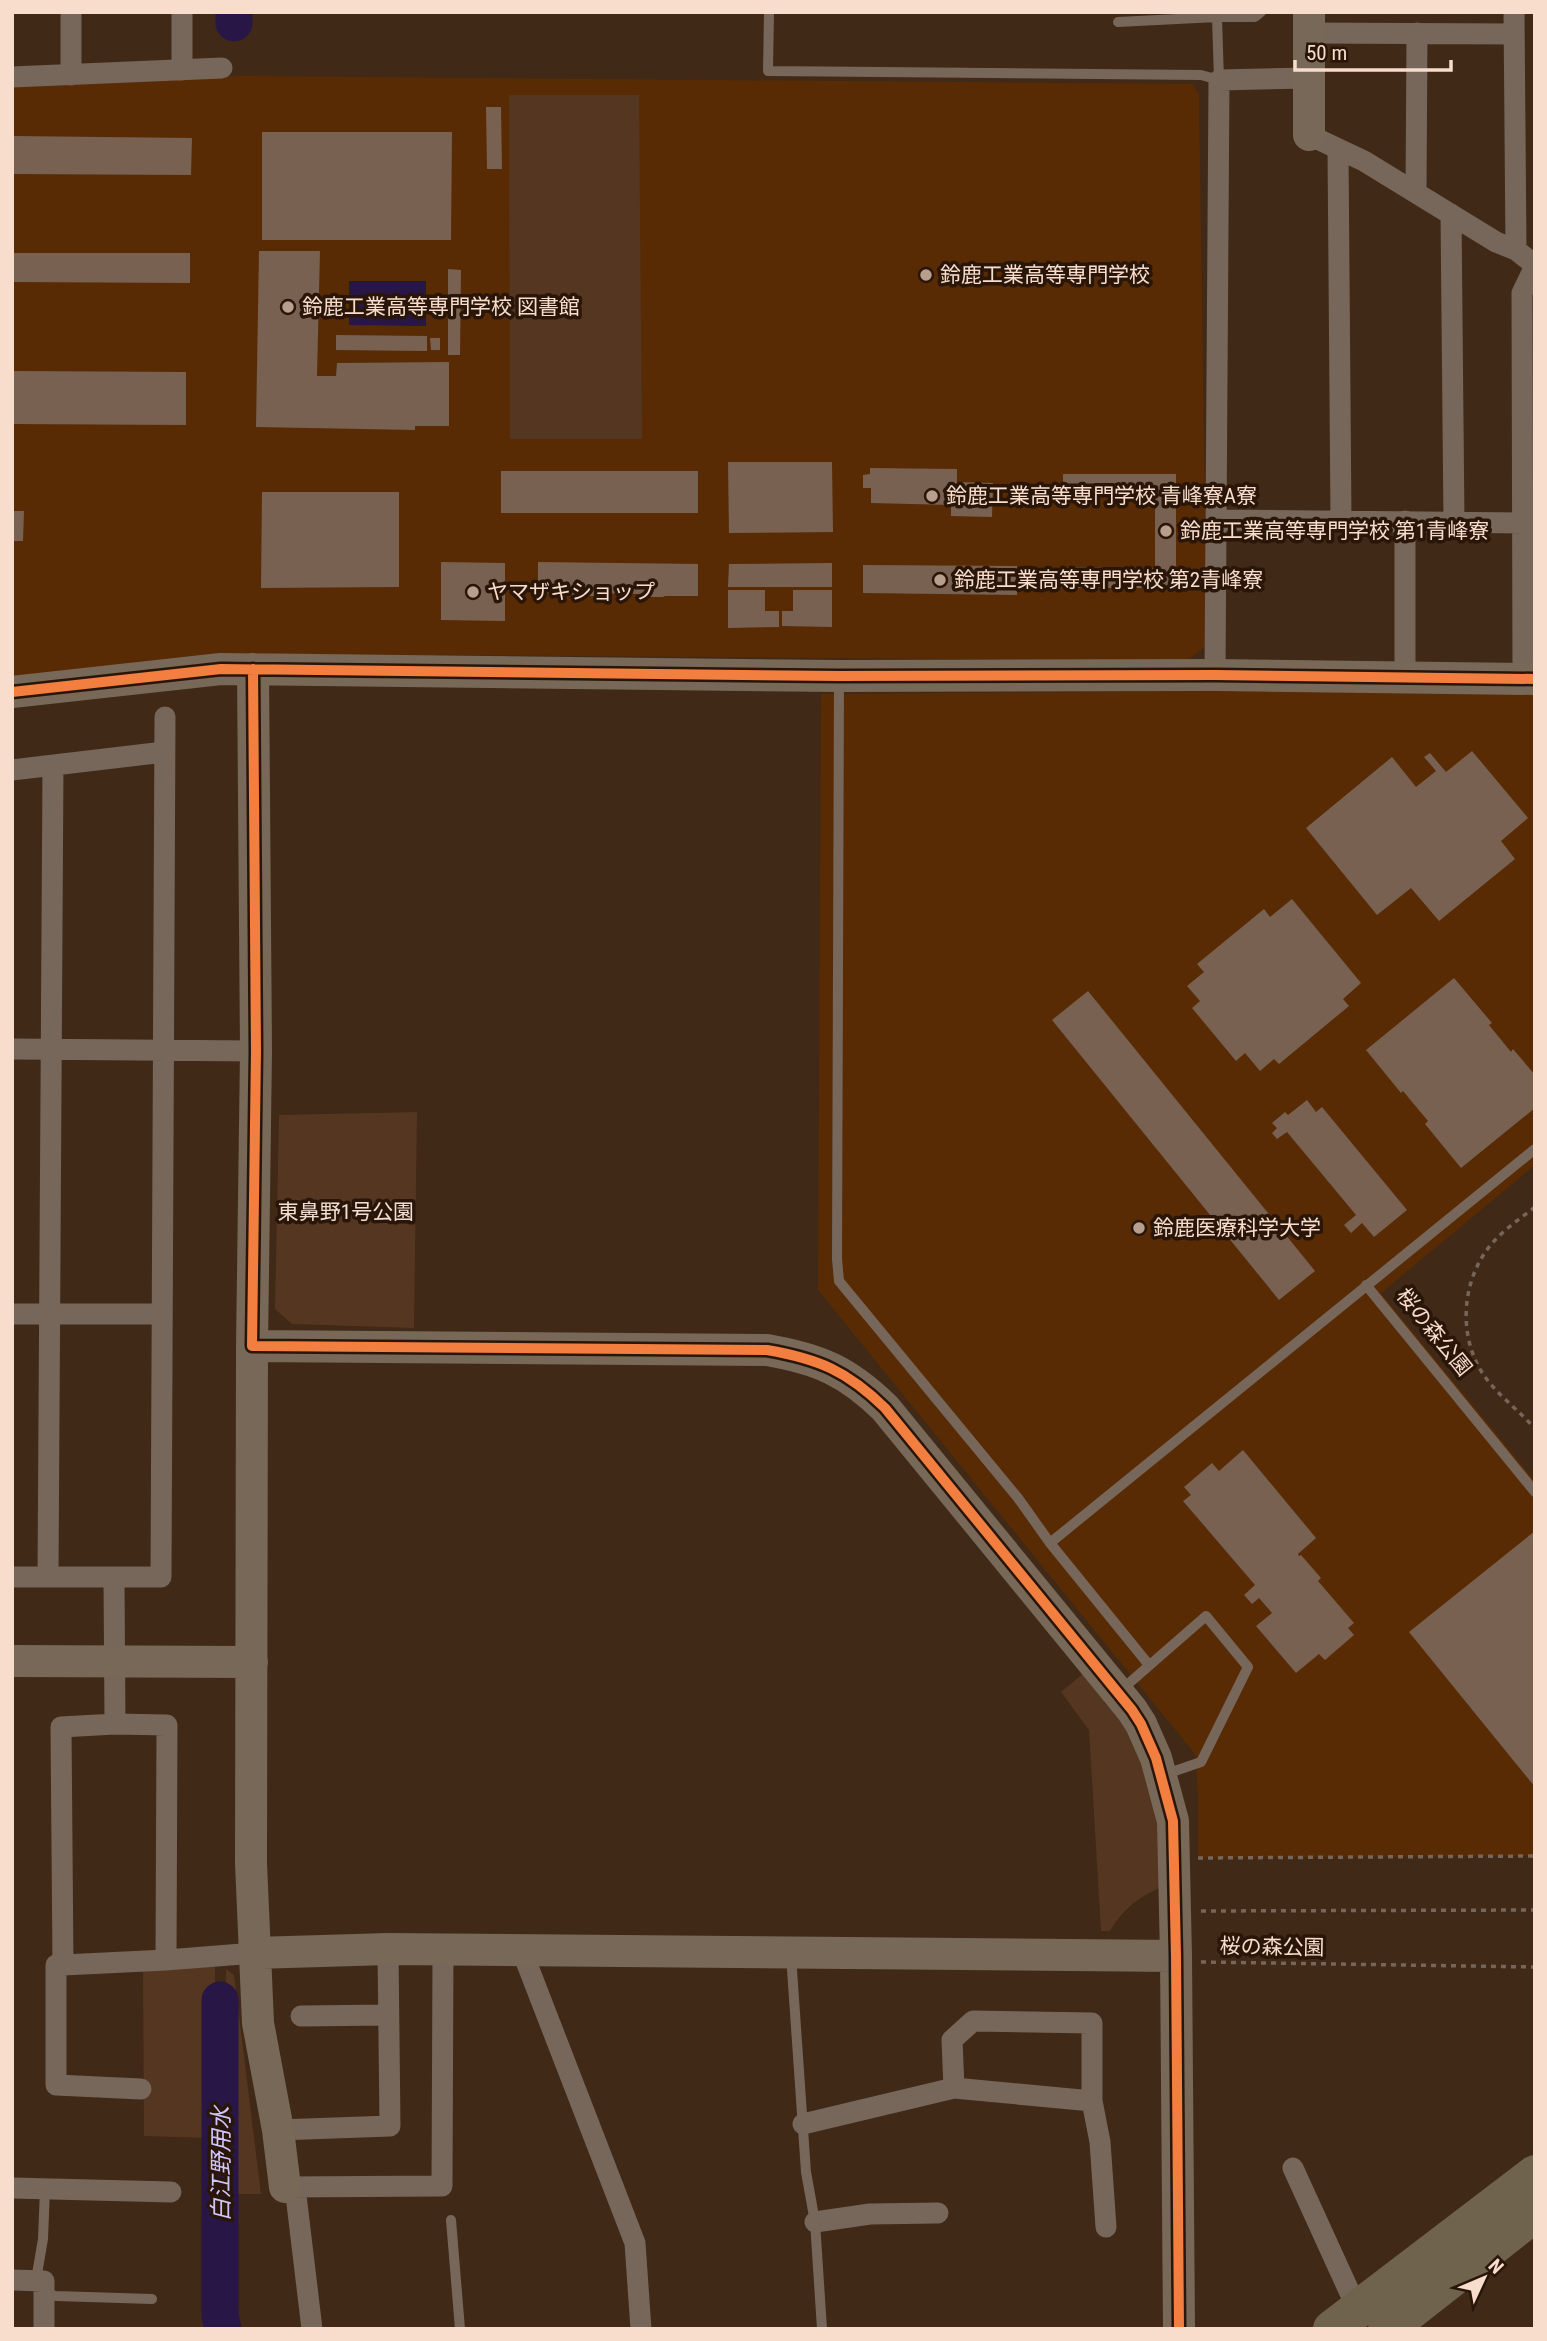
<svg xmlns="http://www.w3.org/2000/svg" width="1547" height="2341" viewBox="0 0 1547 2341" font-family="'Roboto Condensed','Noto Sans JP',sans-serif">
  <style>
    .built { fill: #582b05 }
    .green { fill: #553621 }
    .water { fill: #281746 }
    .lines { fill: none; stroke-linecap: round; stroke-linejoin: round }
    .river { stroke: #281746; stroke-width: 37 }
    .building { fill: #786151 }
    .path { stroke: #766558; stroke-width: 3.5; stroke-dasharray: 5 5; stroke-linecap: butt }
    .lane { stroke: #77665a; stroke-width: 10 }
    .street { stroke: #77665a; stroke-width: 21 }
    .secondary { stroke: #786858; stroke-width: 32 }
    .highway { stroke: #70634d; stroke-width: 38 }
    .cycleway-casing { stroke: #291609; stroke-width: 15 }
    .cycleway { stroke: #f27e40; stroke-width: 10 }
    .poi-dot { fill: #b89e8c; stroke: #291609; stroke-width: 2.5 }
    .labels { text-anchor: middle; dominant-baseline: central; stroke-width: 7; stroke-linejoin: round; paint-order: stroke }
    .poi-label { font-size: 21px; fill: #f8ddcc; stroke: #291609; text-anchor: start }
    .park-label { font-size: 21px; fill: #f2dfd4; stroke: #291609 }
    .street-label { font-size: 21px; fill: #f8ddcc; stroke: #291609 }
    .water-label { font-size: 23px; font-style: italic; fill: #cfc5fb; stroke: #291609 }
  </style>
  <rect width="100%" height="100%" fill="#402916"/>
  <path class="built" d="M242,76L1193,84L1199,95L1207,645L1187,661L459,655L224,656L12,677V82Z
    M1535,689V1165L1381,1293L1535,1481V1856L1198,1858V1796L1195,1754L818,1290L821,694Z"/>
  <path class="green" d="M509,95H639L642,439H510Z
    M417,1112L414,1328L292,1324L275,1309L279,1115Z
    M1086,1671L1129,1725L1153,1775L1165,1886C1140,1895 1123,1909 1110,1931H1101L1089,1730L1061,1692Z
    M215,1966V2138L144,2136L143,1971Z
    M226,1969L234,1975L261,2194H227Z"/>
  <path class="water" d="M349,281H426V326L349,325Z"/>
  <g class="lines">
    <path class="river" d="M234,23V12
      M220,2000V2316L223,2329"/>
  </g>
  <path class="building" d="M486,107H501L502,169H487Z
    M262,132H452L451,240H262Z
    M12,136L192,138L191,175L12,174Z
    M259,251H320L317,376H336L337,363L449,362V426H415V430L256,427Z
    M12,253H190V283L12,282Z
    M448,269L461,270L460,355H448Z
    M336,335L427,336V351L336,350Z
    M430,338H440V350H431Z
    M12,371L186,372V425L12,424Z
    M728,462H832L833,532L729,533Z
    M870,468L957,469V482L993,483L992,517L951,516V505L871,503V488H863V475L870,474Z
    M501,471H698V513H501Z
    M1063,474H1176V588H1061V567L1155,568V496L1063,495Z
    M262,492H399V587L261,588Z
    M12,511H24L23,541H12Z
    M441,562L505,563V621L441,620Z
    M538,562L698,564V596H665L663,597H642L641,594L594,593V596H572L571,594L538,593Z
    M832,563V587H728L729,564Z
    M863,565L1017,566V595L863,593Z
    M728,590H765V611H779V627L728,628Z
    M793,590H832V627L782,626V611H793Z
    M1472,751L1528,818L1501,841L1515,859L1439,921L1411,888L1377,915L1306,828L1392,757L1416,787L1436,771L1424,757L1430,753L1446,772Z
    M1292,899L1361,983L1343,999L1349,1006L1279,1064L1274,1059L1260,1071L1245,1053L1236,1061L1192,1008L1200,1001L1187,986L1204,972L1197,964L1264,909L1270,917Z
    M1454,978L1492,1023L1489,1025L1511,1052L1513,1049L1535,1075V1108L1461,1168L1425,1124L1428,1121L1403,1091L1401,1093L1366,1050Z
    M1088,991L1315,1271L1279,1300L1052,1020Z
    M1307,1100L1316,1112L1322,1107L1407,1210L1374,1237L1362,1223L1351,1233L1344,1225L1356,1215L1287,1132L1277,1139L1272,1133L1277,1128L1272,1123L1285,1112L1288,1115Z
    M1243,1450L1316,1538L1298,1554L1299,1556L1301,1555L1321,1578L1318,1581L1354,1623L1348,1628L1354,1635L1325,1660L1319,1654L1296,1673L1256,1626L1272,1613L1259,1598L1252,1604L1244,1595L1255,1585L1183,1501L1191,1495L1184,1487L1212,1463L1219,1471Z
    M1535,1531V1787L1409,1632Z"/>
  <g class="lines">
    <path class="path" d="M1535,1207C1522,1217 1508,1227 1497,1238C1462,1273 1456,1333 1483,1374C1497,1395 1519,1410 1535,1429
      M1198,1858L1535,1856
      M1201,1911L1535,1910
      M1201,1962L1535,1967"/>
    <path class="lane" d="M769,12L768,71L1201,75L1219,80L1217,17
      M1118,22L1217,17H1255L1261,12
      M839,679L837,1259L839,1281L1018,1498L1050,1543L1149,1665
      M1366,1285L1535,1492
      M1050,1543L1535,1149
      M1120,1691L1206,1616L1248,1667L1201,1762L1163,1775
      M791,1955L806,2172L815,2222L822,2329
      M451,2220L460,2329
      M36,2280L43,2239L45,2189
      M44,2293L56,2296L152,2299"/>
    <path class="street" d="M71,12V75
      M1514,12L1516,250
      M1309,33L1514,34
      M182,70V12
      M12,77L222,68
      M1309,135L1364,161L1496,242L1516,250L1535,265
      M1338,149L1341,521
      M1416,192L1417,33
      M1451,214L1454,522
      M1217,520L1535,523
      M1215,675L1219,80L1309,78
      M1405,678V521
      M1523,679L1522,293L1535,266
      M12,770L164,752
      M12,1049L256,1051
      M12,1314H162
      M12,1577H161L165,717
      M48,1577L53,766
      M114,1579L115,1724L61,1727L63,1965L166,1960L167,1725L115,1724
      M522,1951L635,2243L641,2329
      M166,1960L255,1953
      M56,1965V2085L141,2089
      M301,2016L388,2015
      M954,2088L952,2040L973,2021L1092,2023V2101L1100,2142L1106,2227
      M803,2124L954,2088L1092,2101
      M278,2130L390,2126L388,1949
      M1293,2168L1350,2293
      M285,2187L442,2186L443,1950
      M295,2187L312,2329
      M12,2188L171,2192
      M815,2222L870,2214L938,2213
      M12,2280L44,2281V2329"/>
    <path class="secondary" d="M1309,135V12
      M253,669L256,1051L252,1346L767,1350C819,1359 847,1371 885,1408L1132,1710L1141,1724L1156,1758L1173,1821L1176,1956L1179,2329
      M12,692L221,669L839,676L1215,675L1535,679
      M252,1346L251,1863L258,2023L278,2130L285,2187
      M12,1661L252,1662
      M255,1953L388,1949L1176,1956"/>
    <path class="highway" d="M1332,2329L1535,2174
      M1387,2329L1535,2213"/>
    <defs>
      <path id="cycleway" d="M253,669L256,1051L252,1346L767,1350C819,1359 847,1371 885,1408L1132,1710L1141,1724L1156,1758L1173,1821L1176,1956L1179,2329
        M12,692L221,669L839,676L1215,675L1535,679"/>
    </defs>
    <use href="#cycleway" class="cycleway-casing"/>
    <use href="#cycleway" class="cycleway"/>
  </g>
  <g class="poi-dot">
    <circle cx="926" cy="275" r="7"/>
    <circle cx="288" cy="307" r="7"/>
    <circle cx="932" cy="496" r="7"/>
    <circle cx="1166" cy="531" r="7"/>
    <circle cx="940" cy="580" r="7"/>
    <circle cx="473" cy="592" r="7"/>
    <circle cx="1139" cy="1228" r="7"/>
  </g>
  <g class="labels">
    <g class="poi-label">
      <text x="940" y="275">鈴鹿工業高等専門学校</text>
      <text x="302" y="307">鈴鹿工業高等専門学校 図書館</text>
      <text x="946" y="496">鈴鹿工業高等専門学校 青峰寮A寮</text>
      <text x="1180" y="531">鈴鹿工業高等専門学校 第1青峰寮</text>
      <text x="954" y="580">鈴鹿工業高等専門学校 第2青峰寮</text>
      <text x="487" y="592">ヤマザキショップ</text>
      <text x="1153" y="1228">鈴鹿医療科学大学</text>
    </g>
    <g class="park-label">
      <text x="346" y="1212">東鼻野1号公園</text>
    </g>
    <g class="street-label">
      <text transform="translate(1434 1332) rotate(51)">桜の森公園</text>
      <text transform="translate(1272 1947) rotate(1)">桜の森公園</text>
    </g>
    <g class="water-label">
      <text transform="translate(221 2164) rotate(-90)">白江野用水</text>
    </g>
  </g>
  <rect width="1547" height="2341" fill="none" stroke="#f8ddcc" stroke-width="28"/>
  <g transform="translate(1484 2278) rotate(46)" stroke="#291609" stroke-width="5" paint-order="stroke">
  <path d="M0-5L12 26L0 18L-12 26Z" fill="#f8ddcc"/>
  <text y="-10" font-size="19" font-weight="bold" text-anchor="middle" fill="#f8ddcc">N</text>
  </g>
  <path d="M1295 60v10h156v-10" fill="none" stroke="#f8ddcc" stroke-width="3.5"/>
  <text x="1306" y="60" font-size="21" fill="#f8ddcc" stroke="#291609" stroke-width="5" paint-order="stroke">50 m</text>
</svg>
